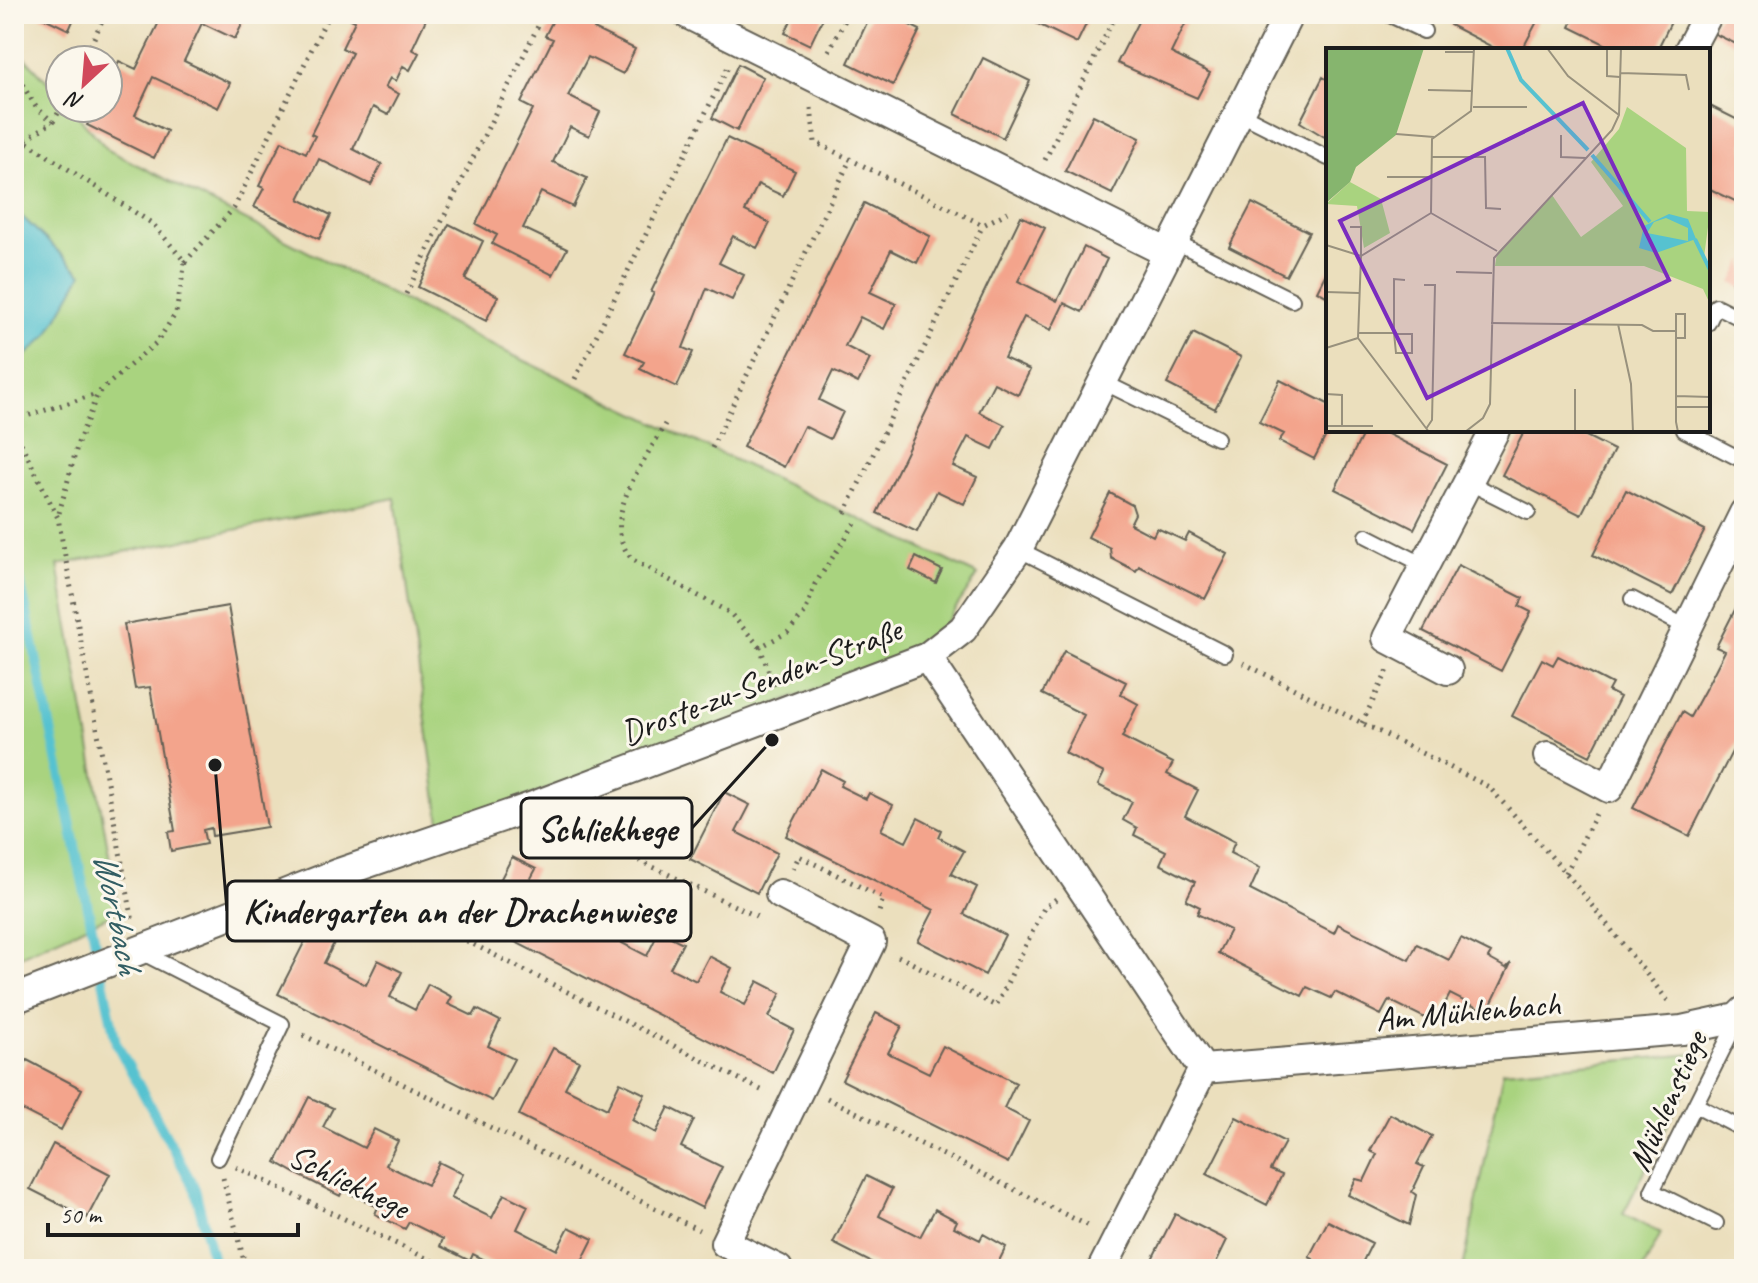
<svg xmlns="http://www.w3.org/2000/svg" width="1758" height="1283" viewBox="0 0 1758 1283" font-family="Caveat,sans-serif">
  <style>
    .green { fill: #a9d37f; stroke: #62784e; stroke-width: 2 }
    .water { fill: #56c2d0; stroke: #396f76; stroke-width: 2 }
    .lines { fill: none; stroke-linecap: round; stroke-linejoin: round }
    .stream { stroke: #56c2d0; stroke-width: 10 }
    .building { fill: #f3a48c }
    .service-casing { stroke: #646054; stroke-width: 18 }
    .minor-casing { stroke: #646054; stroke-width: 32 }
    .path { stroke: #646054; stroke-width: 5; stroke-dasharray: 2 6; stroke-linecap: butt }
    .service { stroke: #fff; stroke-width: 14 }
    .minor { stroke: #fff; stroke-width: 28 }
    .labels { text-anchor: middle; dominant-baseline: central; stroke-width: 6; stroke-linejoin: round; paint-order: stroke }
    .street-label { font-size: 34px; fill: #1c1c1c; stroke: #fbf7ec }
    .water-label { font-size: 36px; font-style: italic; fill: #335e64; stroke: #fbf7ec }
    .inset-river { fill: none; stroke: #56c2d0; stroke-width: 4 }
    .inset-road { fill: none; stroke: #98917d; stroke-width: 2 }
    .view { fill: #7b2cbf; fill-opacity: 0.15; stroke: #7b2cbf; stroke-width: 4 }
    .inset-edge { fill: none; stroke: #1c1c1c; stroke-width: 4 }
    .leader { fill: none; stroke: #1c1c1c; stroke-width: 3 }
    .callout-dot { fill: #1c1c1c; stroke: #fbf7ec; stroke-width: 3 }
    .callout { fill: #fbf7ec; stroke: #1c1c1c; stroke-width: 3 }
    .callout-label { font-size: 36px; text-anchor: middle; font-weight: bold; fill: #1c1c1c }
  </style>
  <rect width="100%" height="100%" fill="#fbf7ec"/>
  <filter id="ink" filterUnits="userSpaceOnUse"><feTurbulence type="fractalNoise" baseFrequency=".0125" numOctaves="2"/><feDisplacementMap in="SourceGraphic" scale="16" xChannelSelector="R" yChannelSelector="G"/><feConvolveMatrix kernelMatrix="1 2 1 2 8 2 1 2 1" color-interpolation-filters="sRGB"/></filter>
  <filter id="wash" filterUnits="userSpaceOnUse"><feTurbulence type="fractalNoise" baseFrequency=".006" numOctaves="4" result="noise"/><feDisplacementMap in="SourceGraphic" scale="32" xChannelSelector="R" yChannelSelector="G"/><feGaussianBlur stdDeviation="1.8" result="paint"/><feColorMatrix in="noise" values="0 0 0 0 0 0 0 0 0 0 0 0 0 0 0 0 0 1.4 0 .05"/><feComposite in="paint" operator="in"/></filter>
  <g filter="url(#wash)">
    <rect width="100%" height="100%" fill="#ebdfbd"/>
    <path class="green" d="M14,46L60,95V108H71L108,150L487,343L978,575L930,646L441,829L395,498L58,565L119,911L14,959Z
      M1694,1054L1696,1069L1623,1214L1661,1233L1643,1269H1463L1503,1071Z"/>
    <path class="water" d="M14,209L82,274L48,335L14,367Z"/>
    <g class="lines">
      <path class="stream" d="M14,551L116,1043L195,1189L215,1269"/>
    </g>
    <g id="blocks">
      <path class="building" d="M36,14H76L69,30Z
        M163,14H247L235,39L202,23L184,61L230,83L218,108L153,77L135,115L167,131L154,158L87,125L95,108H108V83L119,61L136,69Z
        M349,14L428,15L412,49L419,53L410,70L403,66L396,81L390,78L385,87L399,94L388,115L373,107L353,149L382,164L371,185L319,159L299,199L331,215L319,239L254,207L264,188L259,186L282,141L306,153L315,136L311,134L352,53L342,48L355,21L347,17Z
        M556,14H601L594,29L635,49L623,74L588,57L568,96L600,112L589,136L570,127L553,162L587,178L573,207L541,192L523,228L567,249L553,275L492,244L497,235L476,224L533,109L521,103L553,39L545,36Z
        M794,14H825L810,45L785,33Z
        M871,14H887L920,30L893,85L848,63Z
        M1024,14H1091L1077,43L1023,17Z
        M1142,14H1190L1171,53L1210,73L1197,98L1117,63Z
        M1455,14H1541L1522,50H1498L1450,25Z
        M1576,14H1675L1657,50H1617L1570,27Z
        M1720,14H1744V29L1736,44L1711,32Z
        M983,58L1030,81L1003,138L955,114Z
        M738,64L763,77L737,131L712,118Z
        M1323,77L1328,80V139L1300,122Z
        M1708,105L1744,123V194L1739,203L1708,188Z
        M1093,115L1140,138L1112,194L1065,171Z
        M727,138L795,171L783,196L758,184L745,211L770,223L757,248L733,236L719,263L744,275L732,300L707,288L683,348L693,352L677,387L640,369L644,362L625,353L654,293L651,292Z
        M864,203L930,236L917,263L891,250L870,292L896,304L884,329L860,317L845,346L870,359L858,383L833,371L819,400L843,412L830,439L804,426L784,467L743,447Z
        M1252,203L1309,232L1286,276L1229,247Z
        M1021,216L1045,228L1018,281L1057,301L1084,247L1107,259L1082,312L1064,303L1051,330L1024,317L1004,358L1030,370L1018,395L994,383L979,412L1005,425L993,449L968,437L953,466L977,477L964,504L937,491L917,532L877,513Z
        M449,224L483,241L465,279L498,296L486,321L418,287Z
        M1744,259V289L1732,283Z
        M1328,269V297L1317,291Z
        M1193,333L1241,357L1215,409L1167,384Z
        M1280,380L1328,404L1329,430L1314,459L1279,441L1284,434L1259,422Z
        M1365,430H1380L1447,464L1414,529L1335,489Z
        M1525,430H1574L1614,450L1581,515L1502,475Z
        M1626,490L1705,530L1672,595L1593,555Z
        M1110,493L1132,505L1135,514L1130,524L1153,536L1157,528L1185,541L1189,533L1228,554L1205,599L1139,566L1136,571L1111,558L1110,548L1088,537Z
        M916,557L942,570L936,583L910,570Z
        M1458,565L1523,598L1519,606L1531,612L1501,671L1423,631Z
        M1744,592V740H1738L1689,836L1633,808L1682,712L1690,717L1708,684L1725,651L1716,647Z
        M228,606L267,827L212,836L211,828L203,830L206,844L171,851L168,832L175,831L150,687L135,689L124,624Z
        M1064,651L1126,682L1120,694L1138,704L1122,737L1173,763L1167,774L1198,790L1185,816L1235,842L1230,853L1260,868L1250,890L1334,933L1338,924L1409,960L1417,944L1449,960L1461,938L1491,953L1488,958L1506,968L1511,963L1487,1013L1450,994L1435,1023L1389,1000L1381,1015L1335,992L1331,998L1307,987L1302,996L1218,953L1230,930L1197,914L1200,907L1186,900L1195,882L1160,864L1166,851L1134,835L1137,828L1123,820L1132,802L1098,785L1104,773L1065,753L1084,715L1042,694Z
        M1558,656L1612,684L1608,691L1620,697L1590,756L1512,716L1542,659L1553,665Z
        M821,769L843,781L840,786L866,799L869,793L893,805L881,830L906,842L918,818L941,830L938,837L964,851L951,874L977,887L964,914L1005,935L985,975L918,941L934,910L786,836Z
        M724,792L750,805L736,832L777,853L757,893L690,859Z
        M512,857L536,869L523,893L549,906L561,882L585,893L572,918L598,931L611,907L634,918L622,943L647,956L659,931L683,943L670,968L696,981L709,956L732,968L720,992L745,1005L758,981L781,993L769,1017L794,1030L773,1073L478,923Z
        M312,927L336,939L324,963L366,985L378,960L402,972L390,997L415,1010L428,984L452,997L448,1004L473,1016L477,1009L500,1021L488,1046L514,1059L492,1101L278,994Z
        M876,1013L902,1026L888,1053L929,1073L943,1046L1016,1083L1004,1108L1029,1121L1008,1163L842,1080Z
        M553,1048L579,1061L565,1088L607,1109L620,1082L645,1094L632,1120L656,1133L669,1107L694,1120L681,1147L722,1167L702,1208L519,1115Z
        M27,1060L82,1089L61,1130L14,1106V1085Z
        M309,1097L333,1108L323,1127L364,1148L374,1129L398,1141L386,1165L427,1185L439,1162L463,1174L451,1198L492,1218L504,1194L528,1206L517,1229L557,1250L569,1227L593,1239L581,1263L594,1269H503L473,1254L470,1261L440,1246L443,1239L409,1222L405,1229L375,1214L378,1207L343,1190L340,1196L297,1174L276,1162Z
        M1390,1114L1432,1136L1417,1164L1424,1167L1412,1192L1416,1195L1409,1225L1348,1195L1356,1179L1364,1181L1377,1154L1370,1151Z
        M1236,1117L1285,1142L1270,1170L1282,1175L1267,1205L1207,1174Z
        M53,1144L110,1174L87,1218L30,1189Z
        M866,1176L892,1189L879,1216L920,1237L935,1209L957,1221L954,1227L980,1240L983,1234L1006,1247L995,1269H884L833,1243Z
        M1175,1214L1227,1240L1213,1269H1147Z
        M1328,1221L1372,1243L1359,1269H1308L1313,1259L1309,1257Z"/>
    </g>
  </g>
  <g filter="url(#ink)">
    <use href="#blocks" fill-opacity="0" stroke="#646054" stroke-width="2"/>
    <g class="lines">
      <defs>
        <path id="service" d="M1388,14L1424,31
          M1237,112L1328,158
          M1172,240L1292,300
          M1708,323L1716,306L1744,320
          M1101,381L1217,438
          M1684,430L1744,461
          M1468,482L1528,512
          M1367,536L1424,565
          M1018,549L1225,654
          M1632,599L1688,628
          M139,951L282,1024L218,1158
          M1696,1105L1744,1130
          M1716,1223L1652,1191L1738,1019"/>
        <path id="minor" d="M687,14L1166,252
          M1689,50L1708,14
          M927,657L1203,1069
          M1448,670L1387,638L1495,430
          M1548,756L1609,788L1744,513
          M14,999L336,874L528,808L927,657L963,629L1018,549L1289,14
          M1203,1069L1682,1030L1737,1018L1744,1011
          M778,1269L725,1243L871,942L780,894
          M1102,1269L1203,1069"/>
      </defs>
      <use href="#service" class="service-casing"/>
      <use href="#minor" class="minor-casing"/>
      <path class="path" d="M829,51L848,14
        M84,60L105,14
        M14,71L36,107L53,122
        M811,108L815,142L983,225L1012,210
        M14,134L153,224L185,262L176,313L157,342L98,393L78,443L58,517
        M26,139L53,122L61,108
        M1045,160L1116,14
        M185,262L234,208L329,14
        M406,294L544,14
        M575,379L728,67
        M14,420L97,394
        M665,424C645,462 596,521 633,560L730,613L760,647
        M14,429L58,518L133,922
        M712,448L850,160
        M845,513L983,225
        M1243,663L1489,787L1566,873L1668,1001
        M774,686L760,647L788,632L805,613L815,584L858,519
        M1362,723L1388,670
        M567,826L760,918
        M793,869L799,856L883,898L879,912
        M1566,873L1596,814
        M374,894L765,1092
        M898,956L996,1006L1044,908L1056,899
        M303,1035L699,1230
        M827,1098L1091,1227
        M236,1167L449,1269
        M223,1178L246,1269"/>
      <use href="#service" class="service"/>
      <use href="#minor" class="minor"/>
    </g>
  </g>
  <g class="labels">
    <g class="street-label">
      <text transform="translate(761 681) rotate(-21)">Droste-zu-Senden-Straße</text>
      <text transform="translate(1468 1011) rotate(-5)">Am Mühlenbach</text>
      <text transform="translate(1667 1101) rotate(-66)">Mühlenstiege</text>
      <text transform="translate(349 1181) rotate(26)">Schliekhege</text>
    </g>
    <g class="water-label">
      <text transform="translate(118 913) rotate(78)">Wortbach</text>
    </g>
  </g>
  <g transform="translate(1326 48)">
    <rect width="384" height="384" fill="#ebdfbd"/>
    <path d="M301,59L360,100L361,163L384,164L378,209L384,221V256L377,241L318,218H169L171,205L226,147L255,189L297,158L265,114L293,81ZM24,134L55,151L64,185L38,200L31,158L0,156Z" fill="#a9d37f"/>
    <path d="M0,0H98L70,87L30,119L24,134L0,155Z" fill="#86b56e"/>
    <path d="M343,166L362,171L370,191L330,205L313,200L318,178ZM340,170L362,180V193L321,185L328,174Z" fill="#56c2d0" fill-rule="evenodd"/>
    <path class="inset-river" d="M181,0L195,32L262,102M266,107L324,174M369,191L384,222"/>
    <path class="inset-road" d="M221,0L242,28L293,67M281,0V28L294,29M119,4H147M294,25L360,27L363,42M102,42L147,43M147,59H201M70,86L108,89M235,87V109L260,110M106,109H159L160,160L175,161M61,129H106M105,165L106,91L145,63L148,0M105,165L171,203M0,197L35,208V179H24M130,224L166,225M98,237H109L106,372L100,381M0,244L33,245M165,275L316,277L327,283H350M292,276L305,336L307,384M32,285H68M70,286H86V305H70L68,285V231L79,232M350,290H359V266H350V374L352,384M0,300L32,290M0,346L16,347V378M350,348L384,349M350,359H384M0,378H47M103,384L32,290L35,208L105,165M139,384L157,370L164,356L168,210L286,82L293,67L295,0M249,384V341"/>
    <path class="view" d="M257,55L343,232L101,350L14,173Z"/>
    <rect width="384" height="384" class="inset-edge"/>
  </g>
  <path class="leader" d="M772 740L692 828M215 765L227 911"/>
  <g class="callout-dot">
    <circle cx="772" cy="740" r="8"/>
    <circle cx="215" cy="765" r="8"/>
  </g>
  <g class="callout">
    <rect x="521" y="798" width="171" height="60" rx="8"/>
    <rect x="227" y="881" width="464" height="60" rx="8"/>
  </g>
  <g class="callout-label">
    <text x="607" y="841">Schliekhege</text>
    <text x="459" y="923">Kindergarten an der Drachenwiese</text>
  </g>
  <rect width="1758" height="1283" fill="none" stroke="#fbf7ec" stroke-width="48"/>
  <g transform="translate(84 84) rotate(206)"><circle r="38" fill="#fbf7ec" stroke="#a29f99" stroke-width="2"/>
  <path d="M0-6L14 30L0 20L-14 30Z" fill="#d1495b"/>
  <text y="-12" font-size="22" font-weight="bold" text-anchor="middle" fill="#1c1c1c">N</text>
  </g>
  <path d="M48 1223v12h250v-12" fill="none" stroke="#1c1c1c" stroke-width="4"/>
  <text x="60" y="1223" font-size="24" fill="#1c1c1c" stroke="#fbf7ec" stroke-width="6" paint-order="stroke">50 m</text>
</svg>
